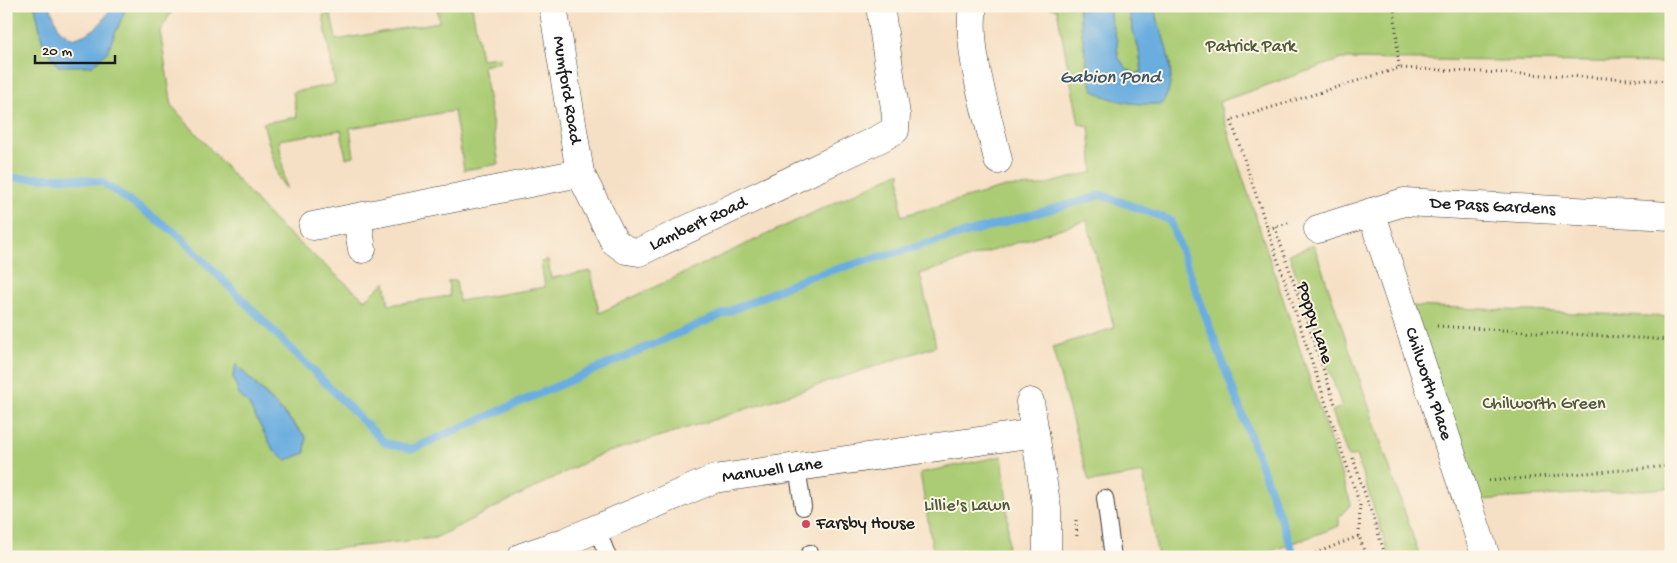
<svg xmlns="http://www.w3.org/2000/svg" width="1677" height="563" viewBox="0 0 1677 563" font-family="'Gochi Hand',sans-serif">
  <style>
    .green { fill: #abcc74; stroke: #647448; fill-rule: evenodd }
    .water { fill: #6aaddf; stroke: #43647e }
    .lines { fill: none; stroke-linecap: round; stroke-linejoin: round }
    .stream { stroke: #6aaddf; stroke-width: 8 }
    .lane-casing { stroke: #3d3935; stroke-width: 18 }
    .street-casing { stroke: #3d3935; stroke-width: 29 }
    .path { stroke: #3d3935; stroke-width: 3; stroke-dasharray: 1 4; stroke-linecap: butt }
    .lane { stroke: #fff; stroke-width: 16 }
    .street { stroke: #fff; stroke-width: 28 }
    .poi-dot { fill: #d1495b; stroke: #fcf5e5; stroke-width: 2 }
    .labels { text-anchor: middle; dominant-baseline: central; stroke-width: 4; stroke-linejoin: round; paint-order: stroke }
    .park-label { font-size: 18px; fill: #4e5a3b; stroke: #fcf5e5 }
    .street-label { font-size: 18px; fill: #1c1c1c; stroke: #fcf5e5 }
    .poi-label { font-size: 18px; fill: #1c1c1c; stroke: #fcf5e5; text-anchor: start }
    .water-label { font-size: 19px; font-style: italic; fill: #3b566a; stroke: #fcf5e5 }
  </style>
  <rect width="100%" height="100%" fill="#fcf5e5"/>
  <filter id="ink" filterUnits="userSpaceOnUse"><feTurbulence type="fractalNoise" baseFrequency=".02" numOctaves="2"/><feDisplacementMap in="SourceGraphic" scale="10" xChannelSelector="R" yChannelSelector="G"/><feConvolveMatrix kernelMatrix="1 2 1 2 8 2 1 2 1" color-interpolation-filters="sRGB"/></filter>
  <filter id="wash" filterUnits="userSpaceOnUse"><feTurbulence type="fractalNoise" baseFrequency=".0096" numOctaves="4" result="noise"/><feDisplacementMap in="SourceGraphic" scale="20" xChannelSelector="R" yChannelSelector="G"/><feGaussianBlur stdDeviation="1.12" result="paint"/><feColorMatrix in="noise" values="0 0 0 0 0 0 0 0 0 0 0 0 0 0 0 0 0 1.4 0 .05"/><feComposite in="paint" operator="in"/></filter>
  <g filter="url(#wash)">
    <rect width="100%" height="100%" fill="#f6e0c5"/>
    <path class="green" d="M6,6H35L43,44L107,52L127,6H175L160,31L172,106L274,221L365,300L385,282L389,305L450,296L448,281L456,280L459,301L545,287L541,262L548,260L551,278L591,271L599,313L900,172L901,216L1005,187L1039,186L1093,172L1089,126L1079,124L1057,10L1047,6H1078L1088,73L1093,90L1171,80L1170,63L1153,6H1671V63L1342,59L1219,102L1235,154L1351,504L1339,517V526L1256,557H1158L1143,473L1096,481H1089L1052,347L1114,328L1087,220L920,274L936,346L710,421L599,455L435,538L258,557H6ZM236,365L275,403L306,437L274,451L249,405L239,395L233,377Z
      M437,6H472L481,59L500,57V62L483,66L499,164L464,170L454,111L350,128L354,156L346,158L341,130L279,140L286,189L279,179L263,123L297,117L293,92L335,84L323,15L331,14L336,40L439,22Z
      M1109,6H1128L1134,35L1139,50L1142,72L1136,74L1127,69L1118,57L1117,41L1111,22Z
      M1314,245L1420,557H1390L1356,455L1348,457L1332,411L1342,407L1289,254Z
      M1412,306L1671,317V488L1480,500Z
      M1002,456C1006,490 1010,523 1007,557H934L920,473Z"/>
    <path class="water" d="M35,6H50L59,29L73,39C91,33 104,25 111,6H127L107,52L92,66H58L43,44Z
      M1078,6H1109L1111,22L1117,41L1118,57L1127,69L1136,74L1142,71L1139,50L1134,35L1128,6H1153C1161,32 1183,82 1161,104C1137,105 1114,103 1093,90L1088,73Z
      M236,364L306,437L305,453L287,460L274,451L249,405L239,395L233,377Z"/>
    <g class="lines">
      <path class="stream" d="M6,178H69L102,182L176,233L385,443L412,449L808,277L1102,195L1170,220L1295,557"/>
    </g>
  </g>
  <g filter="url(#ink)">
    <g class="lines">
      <defs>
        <path id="lane" d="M797,467L803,507
          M1105,498L1113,557
          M597,529L608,557
          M810,553L811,557"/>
        <g id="street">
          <path id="s1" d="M553,6L580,173L614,241L626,250L639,252L881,138L895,130L896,115L880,6"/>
          <path d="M973,6C966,52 988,115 998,160"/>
          <path id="s2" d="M1371,212L1486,557"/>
          <path d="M357,218L362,249"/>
          <path d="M313,226L580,173"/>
          <path id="s3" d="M1318,229L1404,202L1671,216"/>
          <path d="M1030,402L1047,509V557"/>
          <path id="s4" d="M522,557L565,542L714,479L1035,433"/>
        </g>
      </defs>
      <use href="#lane" class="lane-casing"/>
      <use href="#street" class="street-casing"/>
      <path class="path" d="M1394,6L1399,68
        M1275,227L1335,404
        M1268,229L1291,222
        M1437,326L1671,340
        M1353,458L1386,557
        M1489,481L1671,466
        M1076,520L1077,539
        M1359,536L1360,505L1231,120L1399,68L1671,81
        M1306,557L1359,536L1366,557"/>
      <use href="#lane" class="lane"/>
      <use href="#street" class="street"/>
    </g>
  </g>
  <circle class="poi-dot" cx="806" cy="524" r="5"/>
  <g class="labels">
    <g class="park-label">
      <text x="1251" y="47">Patrick Park</text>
      <text x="1544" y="404">Chilworth Green</text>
      <text x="967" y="506">Lillie's Lawn</text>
    </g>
    <g class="street-label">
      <text stroke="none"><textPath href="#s1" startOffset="85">Mumford Road</textPath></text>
      <text stroke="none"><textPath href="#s3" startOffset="179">De Pass Gardens</textPath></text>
      <text stroke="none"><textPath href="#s1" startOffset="339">Lambert Road</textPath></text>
      <text transform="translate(1314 323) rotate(72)">Poppy Lane</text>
      <text stroke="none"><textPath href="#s2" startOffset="181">Chilworth Place</textPath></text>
      <text stroke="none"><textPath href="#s4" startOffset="266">Manwell Lane</textPath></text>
    </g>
    <g class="poi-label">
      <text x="816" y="524">Farsby House</text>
    </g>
    <g class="water-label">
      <text x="1110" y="78">Gabion Pond</text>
    </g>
  </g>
  <rect width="1677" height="563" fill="none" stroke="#fcf5e5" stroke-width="25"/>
  <path d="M35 55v8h80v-8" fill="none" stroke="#1c1c1c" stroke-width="2.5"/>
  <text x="42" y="55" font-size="15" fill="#1c1c1c" stroke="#fcf5e5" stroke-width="4" paint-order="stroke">20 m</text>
</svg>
